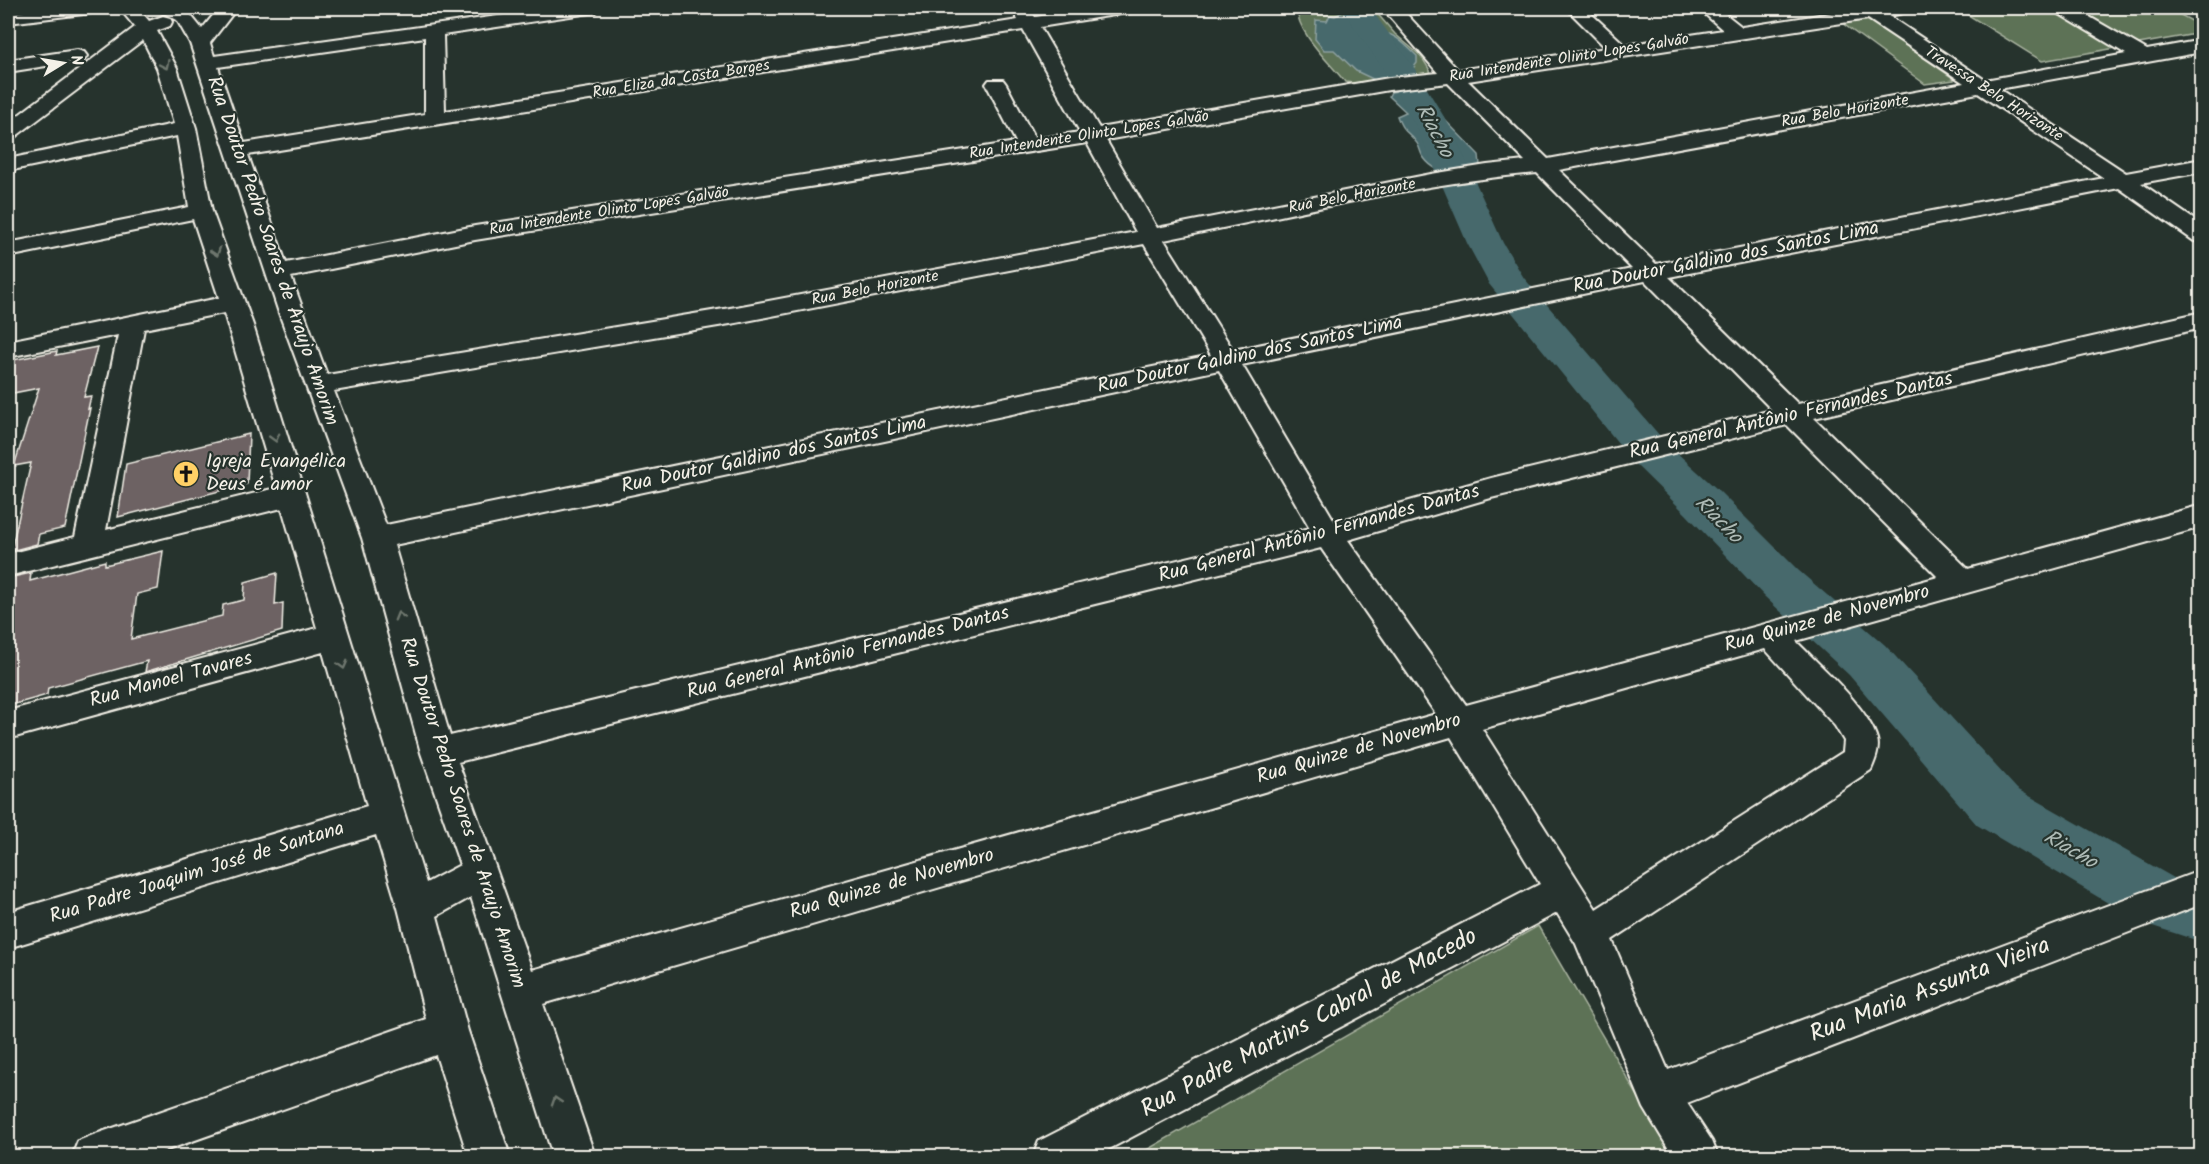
<svg xmlns="http://www.w3.org/2000/svg" width="2209" height="1164" viewBox="0 0 2209 1164" font-family="Kalam,sans-serif">
  <style>
    .green { fill: #5d7256; stroke: #a8b29f; stroke-width: 1.5 }
    .water { fill: #46696c; stroke: #8c9f9e; stroke-width: 1.5 }
    .lines { fill: none; stroke-linecap: round; stroke-linejoin: round }
    .river { fill: #46696c; fill-rule: evenodd }
    .building { fill: #6d6264; stroke: #f4f1e8; stroke-width: 1.5 }
    .minor-casing { stroke: #f4f1e8; stroke-width: 4 }
    .minor { fill: #26332d; fill-rule: evenodd }
    .oneway { stroke: #6e766e }
    .labels { text-anchor: middle; dominant-baseline: central; stroke-width: 4.5; stroke-linejoin: round; paint-order: stroke }
    .far-street-label { font-size: 16px; fill: #f4f1e8; stroke: #26332d }
    .street-label { font-size: 20px; fill: #f4f1e8; stroke: #26332d }
    .poi-label { font-size: 20px; fill: #f4f1e8; stroke: #26332d; text-anchor: start }
    .water-label { font-size: 21px; font-style: italic; fill: #aebbb6; stroke: #26332d }
    .near-street-label { font-size: 24px; fill: #f4f1e8; stroke: #26332d }
  </style>
  <rect width="100%" height="100%" fill="#26332d"/>
  <filter id="ink" filterUnits="userSpaceOnUse"><feTurbulence type="fractalNoise" baseFrequency=".0167" numOctaves="2"/><feDisplacementMap in="SourceGraphic" scale="12" xChannelSelector="R" yChannelSelector="G"/><feConvolveMatrix kernelMatrix="1 2 1 2 8 2 1 2 1" color-interpolation-filters="sRGB"/></filter>
  <g filter="url(#ink)">
    <path class="green" d="M1297,8H1362L1375,11L1395,34L1421,56L1431,72C1404,81 1373,87 1345,82C1330,63 1296,32 1297,8Z
      M1957,8H2168L2201,26V33L2042,61Z
      M1870,20L1954,79V80L1925,84L1842,23Z
      M1538,926L1673,1156H1136Z"/>
    <path class="water" d="M1341,13C1355,18 1372,21 1381,33C1395,32 1407,47 1417,56V63L1411,71L1377,81L1356,71L1334,50H1324L1315,39L1316,20L1327,21L1330,15L1335,16Z
      M1403,90L1416,91L1428,97L1444,119L1479,155L1480,165C1458,172 1436,178 1422,155C1420,151 1419,145 1416,142C1407,129 1404,135 1397,116L1406,112L1389,96L1391,92Z"/>
    <g class="lines">
      <path class="river" d="M1341,8H1370L1415,69L1452,130L1503,243L1524,278L1666,443L1718,490L1798,570L1885,645L2017,789L2174,878L2202,886V942L2140,922L1977,825L1849,675L1764,596L1686,514L1636,465L1489,284L1467,243L1418,130L1384,70Z"/>
    </g>
    <path class="building" d="M97,347L84,397L91,396L88,409L90,408L65,528L39,534L37,544L11,551L31,463L14,466L39,388L8,394V361L57,351L56,355Z
      M249,434L247,484L118,517L126,464Z
      M163,551L158,589L137,594L131,639L222,616L223,605L244,600L245,582L277,573L275,605L283,603L282,631L145,672L147,661L48,688L47,695L8,706V656L11,640L8,639V578L31,573L30,581L105,561V565Z"/>
    <g class="lines">
      <defs>
        <path id="minor" d="M50,8H101L98,12L92,13L8,23V13Z
          M127,8H145L143,14L149,21L163,16L170,18L172,22L170,26L157,31L177,68L196,128L212,211L253,325L426,883L460,865L421,753L362,538L279,313L190,43L177,20L162,12L159,8H185L202,29L219,8H237L210,43L214,56L555,8H599L596,12L590,13L443,35L445,111L1018,20L1011,8H1029L1035,17L1096,8H1136L1133,12L1127,13L1040,27L1099,128L1389,78L1438,73L1382,8H1401L1458,70L1606,48L1566,8H1585L1625,45L1723,30L1698,8H1718L1742,27L1857,9L1856,8H1911L1908,12L1889,16L1985,80L2126,54L2056,12L2053,8H2074L2147,50L2202,40V52L1999,89L2126,173L2202,159V172L2141,183L2202,225V243L2194,241L2119,188L1669,277L1798,404L2202,312V328L1814,418L1968,569L2202,505V527L1796,641C1819,665 1868,707 1877,739C1880,749 1875,761 1871,770L1612,940L1668,1070L2202,870V904L1687,1103L1712,1141L1718,1156H1673L1644,1108L1576,944L1557,913L1096,1156H1033L1039,1141L1540,884L1451,737L543,1004L595,1156H553L471,897L437,916L468,1031L510,1156H468L436,1055L150,1156H72L78,1141L93,1135L426,1019L398,908L376,835L8,948V912L367,806L323,652L8,739V711L317,628L282,508L8,576V554L75,537L118,335L8,357V341L219,298L193,219L8,257V243L189,207L177,136L8,171V159L174,124L157,68L143,40L15,137L8,139V123L135,27L125,15ZM1868,19L1964,83L1548,159L1468,81ZM1023,30L1080,132L1035,139L1006,84L1003,80H989L986,84L1016,142L475,226L286,263L248,155ZM425,37V114L244,143L218,67ZM1448,83L1525,161L1487,165L1431,174L1157,228L1106,140L1389,90ZM1978,93L2104,178L1656,264L1559,170ZM1087,143L1136,232L736,307L327,375L291,277L475,240ZM1537,173L1632,269L1233,350L1164,240C1287,216 1413,184 1537,173ZM1144,244L1211,355L386,525L334,391L736,323ZM1645,281L1772,410L1491,478L1335,522L1242,365ZM224,313L276,488L106,530L144,329ZM1219,370L1310,528L450,736L394,545ZM1787,425L1938,577L1466,705L1348,540L1491,498ZM1321,548L1436,714L532,970L458,762ZM1765,649L1835,726L1844,741L1843,752L1596,909L1482,729Z
          M77,50L84,52L87,56L84,60L8,72V60Z"/>
      </defs>
      <use href="#minor" class="minor-casing"/>
      <use href="#minor" class="minor"/>
    </g>
    <defs><path id="oneway-chevron" d="M-2-3.5L2.5 0L-2 3.5" fill="none" stroke-width="1.6" stroke-linecap="round" stroke-linejoin="round" transform="scale(1.5)"/></defs>
    <g class="oneway">
      <use href="#oneway-chevron" transform="translate(165 65) rotate(65)"/>
      <use href="#oneway-chevron" transform="translate(216 252) rotate(71)"/>
      <use href="#oneway-chevron" transform="translate(275 438) rotate(74)"/>
      <use href="#oneway-chevron" transform="translate(399 616) rotate(-106)"/>
      <use href="#oneway-chevron" transform="translate(343 665) rotate(75)"/>
      <use href="#oneway-chevron" transform="translate(556 1101) rotate(-108)"/>
    </g>
  </g>
  <defs>
    <symbol id="church-disc" viewBox="-11 -11 22 22"><circle r="9.5" fill="#ffd166" stroke="#26332d"/><path d="M-1.2-6h2.4v3.5h3.3v2.4h-3.3V6h-2.4V-.1h-3.3v-2.4h3.3Z" fill="#111"/></symbol>
  </defs>
  <g fill-rule="evenodd">
    <use href="#church-disc" x="171" y="459" width="30" height="30"/>
  </g>
  <g class="labels">
    <g class="far-street-label">
      <text transform="translate(1569 58) rotate(-9)">Rua Intendente Olinto Lopes Galvão</text>
      <text transform="translate(681 79) rotate(-9)">Rua Eliza da Costa Borges</text>
      <text transform="translate(1994 94) rotate(33)">Travessa Belo Horizonte</text>
      <text transform="translate(1845 111) rotate(-10)">Rua Belo Horizonte</text>
      <text transform="translate(1089 135) rotate(-9)">Rua Intendente Olinto Lopes Galvão</text>
      <text transform="translate(1352 196) rotate(-11)">Rua Belo Horizonte</text>
      <text transform="translate(609 211) rotate(-9)">Rua Intendente Olinto Lopes Galvão</text>
      <text transform="translate(875 288) rotate(-11)">Rua Belo Horizonte</text>
    </g>
    <g class="street-label">
      <text transform="translate(272 251) rotate(71)">Rua Doutor Pedro Soares de Araujo Amorim</text>
      <text transform="translate(1726 258) rotate(-11)">Rua Doutor Galdino dos Santos Lima</text>
      <text transform="translate(1250 355) rotate(-12)">Rua Doutor Galdino dos Santos Lima</text>
      <text transform="translate(1791 416) rotate(-13)">Rua General Antônio Fernandes Dantas</text>
      <text transform="translate(774 455) rotate(-12)">Rua Doutor Galdino dos Santos Lima</text>
      <text transform="translate(1319 534) rotate(-15)">Rua General Antônio Fernandes Dantas</text>
      <text transform="translate(1827 619) rotate(-15)">Rua Quinze de Novembro</text>
      <text transform="translate(848 653) rotate(-14)">Rua General Antônio Fernandes Dantas</text>
      <text transform="translate(171 680) rotate(-15)">Rua Manoel Tavares</text>
      <text transform="translate(1359 749) rotate(-16)">Rua Quinze de Novembro</text>
      <text transform="translate(462 813) rotate(72)">Rua Doutor Pedro Soares de Araujo Amorim</text>
      <text transform="translate(197 873) rotate(-17)">Rua Padre Joaquim José de Santana</text>
      <text transform="translate(892 884) rotate(-16)">Rua Quinze de Novembro</text>
    </g>
    <g class="poi-label">
      <text x="206" y="462">Igreja Evangélica<tspan x="206" dy="23">Deus é amor</tspan></text>
    </g>
    <g class="water-label">
      <text transform="translate(1434 131) rotate(62)">Riacho</text>
      <text transform="translate(1718 520) rotate(45)">Riacho</text>
      <text transform="translate(2070 850) rotate(30)">Riacho</text>
    </g>
    <g class="near-street-label">
      <text transform="translate(1930 990) rotate(-21)">Rua Maria Assunta Vieira</text>
      <text transform="translate(1309 1023) rotate(-28)">Rua Padre Martins Cabral de Macedo</text>
    </g>
  </g>
  <rect width="2209" height="1164" fill="none" stroke="#26332d" stroke-width="30"/>
  <rect x="15" y="15" width="2179" height="1134" fill="none" stroke="#f4f1e8" stroke-width="2" filter="url(#ink)"/>
  <g transform="translate(63 63) rotate(79)" stroke="#26332d" stroke-width="4.5" paint-order="stroke">
  <path d="M0-4.5L10 22L0 15L-10 22Z" fill="#f4f1e8"/>
  <text y="-9" font-size="16" font-weight="bold" text-anchor="middle" fill="#f4f1e8">N</text>
  </g>
</svg>
